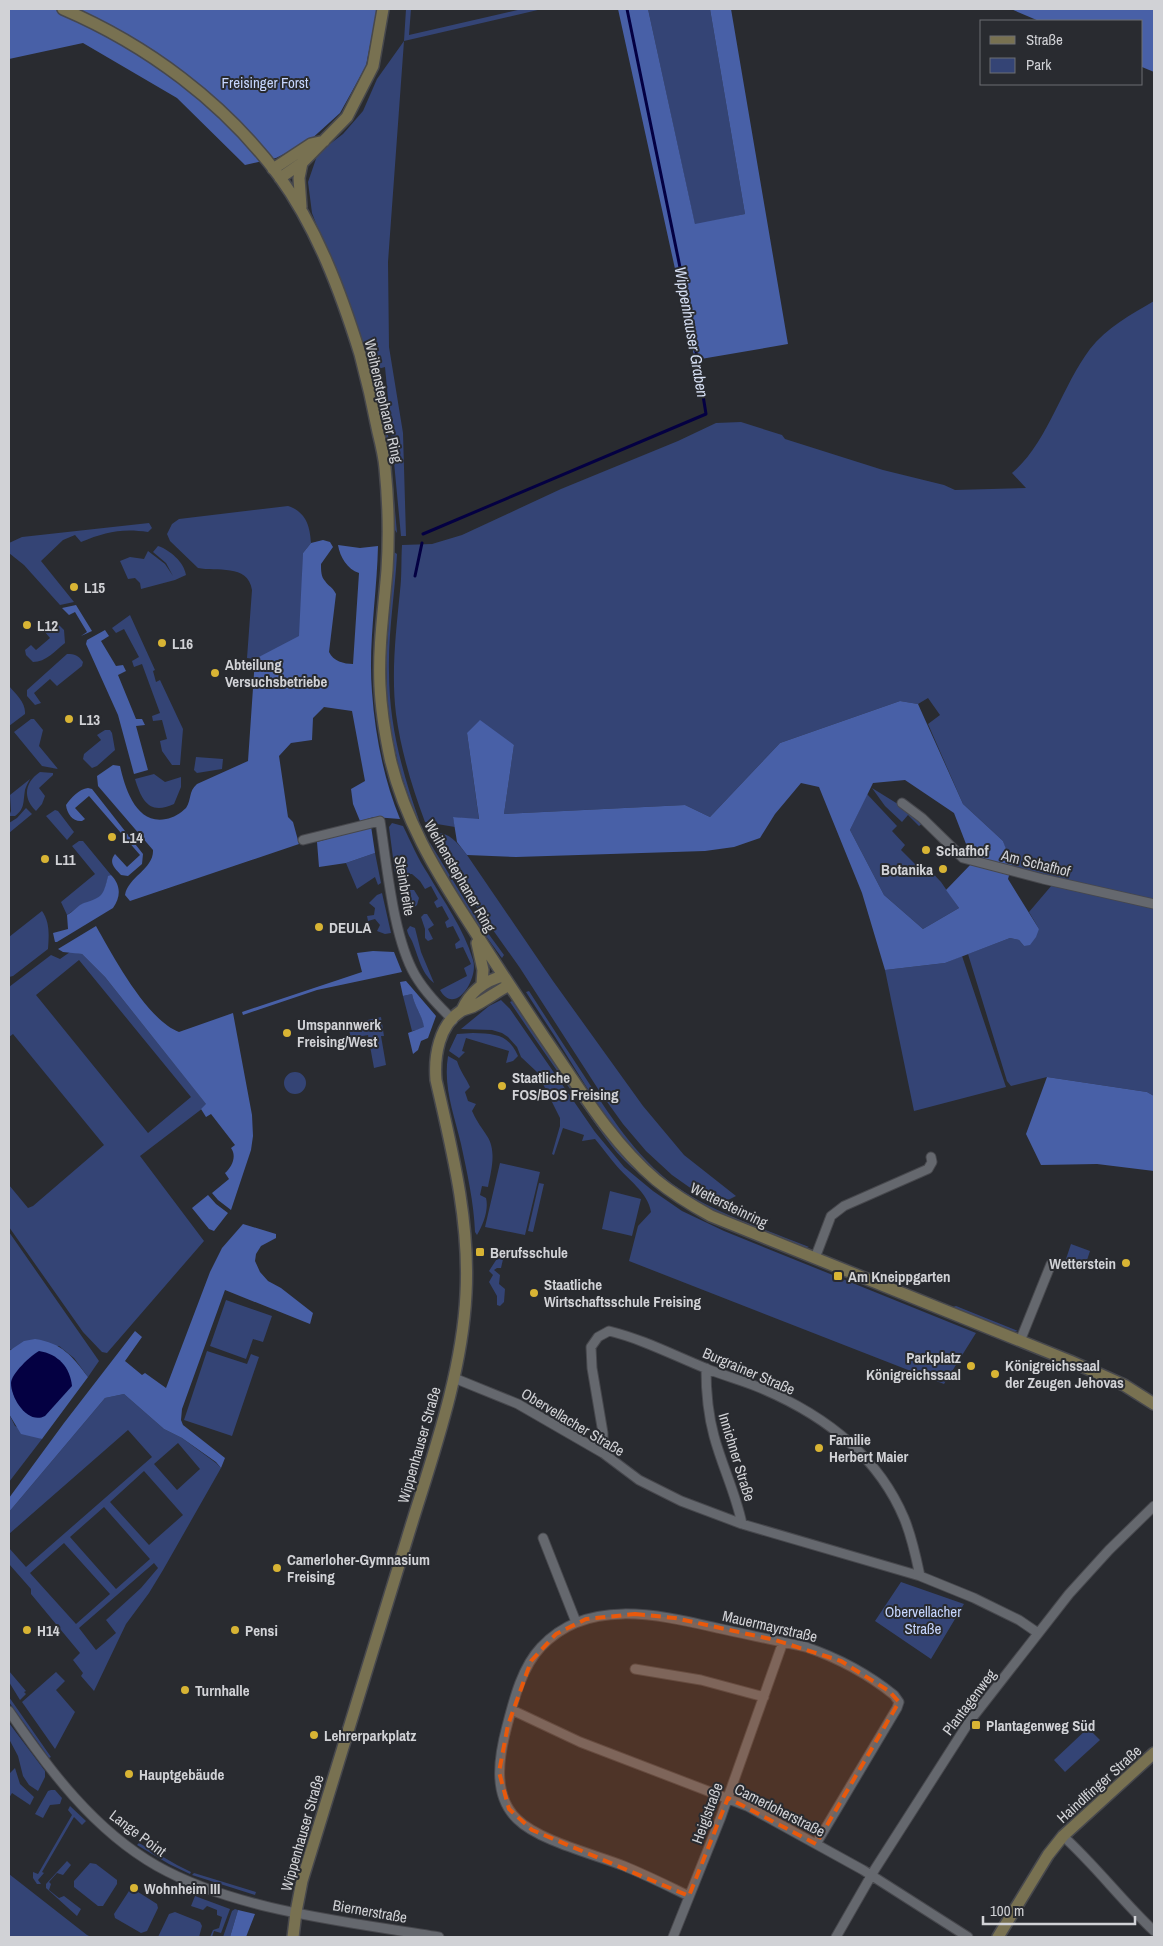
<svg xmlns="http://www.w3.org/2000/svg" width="1163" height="1946" viewBox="0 0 1163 1946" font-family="'Archivo Narrow',sans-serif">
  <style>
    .green { fill: #344475; fill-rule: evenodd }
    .forest { fill: #4860a7; fill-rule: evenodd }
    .water { fill: #040042 }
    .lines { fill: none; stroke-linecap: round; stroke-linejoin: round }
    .stream { stroke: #040042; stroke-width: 3 }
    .street-casing { stroke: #47484d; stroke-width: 11 }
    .secondary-casing { stroke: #47484d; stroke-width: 14 }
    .street { stroke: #65686e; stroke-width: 9 }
    .secondary { stroke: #787151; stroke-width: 11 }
    .marked { fill: #e8590c; fill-opacity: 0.2; stroke: #e8590c; stroke-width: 4; stroke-dasharray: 10 6; stroke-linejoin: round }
    .poi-dot { fill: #d8b434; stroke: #292b30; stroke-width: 2 }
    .labels { text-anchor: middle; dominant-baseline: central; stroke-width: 4; stroke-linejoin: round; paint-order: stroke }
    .park-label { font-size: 15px; fill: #c6d6fe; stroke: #292b30 }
    .street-label { font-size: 15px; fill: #d1d2d6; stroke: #292b30 }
    .poi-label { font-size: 15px; font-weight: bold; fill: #d1d2d6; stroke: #292b30; text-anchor: start }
    .water-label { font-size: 16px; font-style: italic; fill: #d3dcf0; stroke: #292b30 }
  </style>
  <rect width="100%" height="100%" fill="#292b30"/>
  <path class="green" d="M406,9H411L409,35L522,9H542L404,41L388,262L389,347L403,433L406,536H401L385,367L378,369L389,442L397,533L393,527L386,443L372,371L312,213L308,182L318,153L343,134L363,111L377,79L404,41Z
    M648,9H710L745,214L695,225Z
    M1154,301V902L1011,867L1003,841L963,804L928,724L940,715L928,698L918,704L900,701L780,743L710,817L685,805L504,814L514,745L467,733L479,820L453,817L455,827L425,822C412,787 401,751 396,714C391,673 396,632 400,591C402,576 401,560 402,545L432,544L462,535L561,489L678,441L716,423L741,422L782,435L785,439L883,470L944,485L955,490L1026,488L1012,473C1047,444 1062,386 1090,349C1106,328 1132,314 1154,301Z
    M288,506C306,512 310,526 311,543L303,553L302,639L255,659L247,658L252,590C248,563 216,572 198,568L170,541L167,534L172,524L179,519Z
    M149,523L152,528L148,532C122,528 105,532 81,542L75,535L63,540L41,561L74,602L60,605L24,565L9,553V543L22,537Z
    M158,546C170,550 184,562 186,575L175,580L141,589L140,583L135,578L128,579L120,561L130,557L144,559L148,551L165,564L173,576L166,563L153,552Z
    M394,552L397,554C395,593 388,633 389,672C389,724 402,772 419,820L416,818L399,768L390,725L387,694L386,659Z
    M130,615L155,670L153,671L156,682L160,680L183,729L180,765H172L162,751L160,741L167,739L162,720L153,721L152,716L160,713L142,664L134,667L132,661L139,657L124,629L116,633L112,628Z
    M58,624L64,630L65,643C55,651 46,662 33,662L26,655L25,650L31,645L36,650L50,638L45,632L54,625Z
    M67,654C75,654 78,655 83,662L82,666L57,686L50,679L34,693L41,703L35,705L27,696V690Z
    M9,686C16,694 26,703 25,714L9,726Z
    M31,719H34L43,730L39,746L58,769L42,766L14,732Z
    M105,730H110L112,733L115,750L97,766L92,768L83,759L84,754L101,740L97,735Z
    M196,757L223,759L222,769L197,773L194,770Z
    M40,772L53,773V775L39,788L45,796L42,804L36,811C22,798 25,782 40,772Z
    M154,774L165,782L181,777V787L174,804C150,815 142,802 135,779Z
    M30,779C28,783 26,786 25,790C23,802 25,809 15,816H9L11,811L10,795Z
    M872,788L914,814L923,823L919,826L908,815L902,822L885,806Z
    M867,794L897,826L892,831L905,845L901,850L920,869L925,865L941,882L959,908L923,929L884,895L850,830Z
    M26,808L32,814L9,833V823L17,818Z
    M55,810L58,811L74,832L67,840L46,816Z
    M392,823L403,826C411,842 418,859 428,874C444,902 464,929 473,960C479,978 455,1017 440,990L467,976L464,968L471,964L463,947L456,949L455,944L460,940L453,926L447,928L445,922L449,919L442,906L437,908L434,902L438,899L431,886L425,889L420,881L412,874L400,875L395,873L389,827Z
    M441,833C453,836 459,845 467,855L553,981L643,1106L684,1155L736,1196L728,1200V1208L689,1187L672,1175L646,1151L623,1124L600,1092L520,968L471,899L434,838Z
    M79,841H83L111,875L108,877L104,893L98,899L81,905L67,915L61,902L95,874L72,846Z
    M430,843L471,910L504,955L502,958C488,938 430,862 430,843Z
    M375,853L381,883L378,885L375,877L357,889L346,863Z
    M1052,885L1154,909V1096L1147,1092L1047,1077L1011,1086L1007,1081L968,954L1010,938L1019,940L1024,946L1039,929L1029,912Z
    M406,890H414L419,898L417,905L408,912L403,911L400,897Z
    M382,893L391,933L385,934L377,931L380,925L375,919L368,921L367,916L374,915L375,908L369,903L377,895Z
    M42,911C50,922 49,936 48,949L13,976L9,977V937Z
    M424,914H427L434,925L428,929L433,939L428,941L425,938V929L421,917Z
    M410,926L415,928L421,952L434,983C421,973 418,955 412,941C410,937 408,935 407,930Z
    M70,952L82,954L105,977L207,1105L140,1156L204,1241L107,1353L102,1352L83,1332L9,1227V1185L28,1208L33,1206L104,1145L13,1034L9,1037V987L51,955L60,959ZM79,960L191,1097L148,1133L36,995Z
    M962,956L1006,1087L914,1111L885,970L945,963Z
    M529,991C547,1019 565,1047 583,1074C609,1114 635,1156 674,1185C713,1213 765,1229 809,1247L806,1248C759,1229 709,1214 668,1183C626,1151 597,1104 569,1059C555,1036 540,1014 526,992Z
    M412,994C415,1007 422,1015 425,1028L412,1031L403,996Z
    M501,1000L510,1009L595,1132L624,1167L653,1191L682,1211L724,1231L976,1333L944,1384L629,1261L638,1226L651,1212C648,1192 627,1179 615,1164C608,1156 602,1147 595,1139L582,1141L584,1135L563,1128L554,1155L552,1154L560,1126V1118L537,1072L521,1057L517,1047L508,1037L502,1033L492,1030L461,1029L489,1006Z
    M512,1001L606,1133L639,1173C618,1158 602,1133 587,1112C560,1076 535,1039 510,1002Z
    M381,1017L384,1036H381L386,1065L374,1068L368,1035L351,1038L348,1026L354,1025V1023Z
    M473,1033C496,1034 508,1034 518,1056L513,1061L506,1063L509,1051L466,1038L462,1051L465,1052L459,1058L449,1051L457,1034Z
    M448,1056L457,1061C460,1071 466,1078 470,1087L465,1092L468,1101L476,1104L472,1111L473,1113C477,1122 482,1128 487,1136C497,1151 491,1171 488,1187L482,1186L480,1195L486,1198C489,1210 483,1225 477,1235L475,1232C474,1203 467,1172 461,1144C454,1114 443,1087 448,1056Z
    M284 1083a11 11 0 1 1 22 0a11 11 0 1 1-22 0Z
    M500,1163L540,1172L525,1235L485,1227Z
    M539,1183L544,1184L533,1232L528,1231Z
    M610,1191L641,1199L632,1236L602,1229Z
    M9,1232L99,1361L88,1377L74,1358L59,1346L11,1349L9,1351Z
    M1071,1244L1090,1251L1085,1266L1066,1259Z
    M500,1254L504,1255L501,1268H497L494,1270L500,1275L499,1284L505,1289L504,1302L500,1306L497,1305V1296L489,1282L493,1275L489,1271Z
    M226,1300L272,1316L263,1342L253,1339L246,1359L210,1346Z
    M956,1306L1018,1331L1014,1332L953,1307Z
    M207,1351L247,1364L251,1354L259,1357L232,1436L184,1420Z
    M124,1394L164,1429L182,1438L216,1463L221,1468L163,1570L149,1593L126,1624L94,1691L81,1676L83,1673L73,1660L80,1653L31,1594V1589L9,1564V1548L26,1567L152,1457L128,1430L9,1534V1512L105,1398ZM178,1443L200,1469L177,1490L154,1464ZM144,1471L183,1515L149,1545L110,1502ZM104,1507L150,1559L116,1589L70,1537ZM64,1543L110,1594L76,1624L30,1573ZM154,1563L158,1568L141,1588L106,1620L116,1633L96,1650L79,1628Z
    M9,1414L15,1426L42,1439L9,1482Z
    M901,1582L964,1604L931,1659L875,1621Z
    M9,1671L26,1691L24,1692L26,1694L20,1700L9,1682Z
    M56,1672L65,1681L56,1690L75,1712L55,1749L22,1702Z
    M9,1697L51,1757L49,1758L9,1702Z
    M9,1723L45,1771V1777L38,1791L29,1785L23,1776L18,1756L9,1739Z
    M1088,1728L1100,1740L1065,1772L1054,1760Z
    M15,1768L20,1784L34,1797L30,1805L12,1793L9,1798V1774Z
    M51,1790H55L62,1798L60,1804L50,1805L43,1818L35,1814L48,1791Z
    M70,1806L86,1821L82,1825L74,1817L42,1872L44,1873L38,1880L41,1884H37L33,1878V1872L38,1874L72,1815L68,1810Z
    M139,1843L177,1865L191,1872L190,1874L169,1864L137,1845Z
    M67,1861L71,1865L63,1875L57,1873L49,1882L51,1884L49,1890L59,1898L64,1896L81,1909L77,1916L46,1888V1884Z
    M90,1863L96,1864L117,1880V1884L103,1906H98L74,1887V1881Z
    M194,1873L256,1892L255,1895L192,1875Z
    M9,1874L87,1935L91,1937H9Z
    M135,1890L157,1904L158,1908L147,1931L141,1933L115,1918L114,1914L129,1891Z
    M195,1896L230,1909L221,1933L214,1931L212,1937H210L213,1930L219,1928L222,1917L217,1915V1910L207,1906L203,1910L191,1906Z
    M235,1909L238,1910L230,1937H223L232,1911Z
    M175,1912L200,1922L202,1926L199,1937H158L169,1914Z"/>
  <path class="forest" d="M9,9H377L366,66L340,113L308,142L276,158L245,165L177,98L83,43L9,59Z
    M618,9H648L695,224L745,214L710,9H731L788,344L695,360Z
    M1011,9H1154V72L1142,67V21H1039Z
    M323,540L330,542L333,547L321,564C321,570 321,577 325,581C329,587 332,586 336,594L329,652C333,661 344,664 353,664L359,573C347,569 340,557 338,545L360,548L378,546C377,594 368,644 372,692C375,735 384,780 400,819L374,817L360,821L353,804L351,789L365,781L352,711L324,707L313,718L312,740L291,743L279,756L288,817L293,822L299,844L130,901L125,895C128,877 154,869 153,850L98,786L97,776L113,765L120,766C125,788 136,825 166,819C173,818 181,813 186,808C192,799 188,792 197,784L248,761L255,659L299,636L303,553L311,543Z
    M76,605L92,631L81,636L87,632L75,612L69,615L62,608Z
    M105,630L109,636L101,641L116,666L123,665L126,671L118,675L136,719H142L145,725L136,726L148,770L134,774L118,715L86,644L87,640Z
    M900,701L918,704L963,804L1003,841L1012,865L1008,879L1039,929L1036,937L1030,945L1024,946L1019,940L1010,938L945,963L885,970L862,893L819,787L801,783L775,814L760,838L734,847L705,851L516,857L467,855L457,842L453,817L479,819L467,733L480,720L514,745L504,814L685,805L710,817L780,743ZM905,780L954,813L973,862L946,890L959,908L923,929L884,895L850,830L873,783Z
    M88,788L92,789L143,854L142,864L128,876L121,875C115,868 108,863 115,854L127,867L140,855L89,796L75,808L85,819L82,821C73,822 67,814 66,805C71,798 79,789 88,788Z
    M371,826L375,853L346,863L319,867L317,842Z
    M111,875C121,885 121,897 113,908L57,942H55L53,933L68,929L67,915C73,912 78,905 84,903C103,897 103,896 108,876Z
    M96,926C113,956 147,1020 179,1032L233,1013L252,1115L253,1136L251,1150L231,1210L218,1200L212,1193L229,1179L225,1173C232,1167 237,1156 231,1148L235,1145L211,1114L206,1117L201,1109L206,1104L105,977L82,954L63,952L58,949Z
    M373,951L394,952L402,972L317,990L243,1015L242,1012L362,972L357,953Z
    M406,981L436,1016L428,1038L421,1041L418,1050L413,1054L408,1033L424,1027C422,1015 415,1008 412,994L403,996L400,982Z
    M1047,1077L1147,1092L1154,1096V1171L1097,1164L1041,1165L1026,1134Z
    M208,1195L216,1204L228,1213L214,1231L209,1229L192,1208Z
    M243,1224L276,1234V1238L261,1246L256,1254L255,1261L260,1272L268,1281L281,1288L313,1313L310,1324L225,1290L182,1409L181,1420L183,1425L225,1458L221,1468L216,1462L182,1438L164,1429L124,1394L105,1398L9,1512V1498L64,1423L135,1331L142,1337L125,1361L142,1375L145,1373L166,1388L210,1272L222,1248Z
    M35,1339C62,1343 72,1356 88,1377L42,1439L21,1434L9,1414V1351L24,1341Z
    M238,1910L255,1914L246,1937H230Z"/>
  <path class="water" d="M39,1351C58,1354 70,1367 72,1386L45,1416C28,1425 11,1399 11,1383C11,1374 31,1355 39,1351Z"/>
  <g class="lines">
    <path class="stream" d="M423,534L706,414L691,321L627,9
      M415,576L422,543"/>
    <defs>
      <path id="street" d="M902,803L922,818L963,858L1043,879L1154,904
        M303,840L380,821C387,865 393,937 415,975C425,992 439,1006 453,1020
        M815,1258L831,1216L844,1206L928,1169L932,1162L931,1157
        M1020,1341L1051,1264
        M706,1368C706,1391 708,1414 714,1436C722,1466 736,1494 742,1524
        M454,1378L518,1404L603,1453L639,1480L681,1501L742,1524L920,1576L974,1598L1019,1620L1038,1633
        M603,1453V1433L592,1368L591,1347L598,1337L609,1331C642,1339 673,1355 705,1368C722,1375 741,1380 758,1387C821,1413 877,1454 904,1518C912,1537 916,1557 920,1576
        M543,1538L576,1622
        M635,1669L701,1680L764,1697
        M512,1710L580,1742L747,1806L863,1870L968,1937
        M9,1711C49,1770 94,1830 157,1866C237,1911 350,1922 439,1937
        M1063,1836C1096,1866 1122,1901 1154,1931
        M689,1896C668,1886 646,1875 624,1866C594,1854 539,1841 517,1819C492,1795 499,1756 507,1726C514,1699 522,1667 541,1647C587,1597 660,1615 717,1628C746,1634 776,1641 806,1647C838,1658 868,1674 894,1695L899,1702L897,1708L816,1844
        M673,1937L721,1817L783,1642
        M836,1937L875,1869L969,1722L1069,1594L1109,1550L1154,1506"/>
      <path id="secondary" d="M63,9C147,45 224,102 279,176C317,228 341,293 360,354C367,380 373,406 378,432C381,444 384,456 385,468C388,498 389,539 387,570C384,608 378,647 380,686C381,710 385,734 390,758C404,818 435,870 468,921C493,960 518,998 544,1037C578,1086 610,1141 656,1180C673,1194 691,1205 711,1216L1070,1361L1124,1385L1154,1404
        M273,169L311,144L324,141
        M280,178L302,163L347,117L373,66L383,9
        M301,207L299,178L302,163
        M477,943L483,970L482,984
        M462,1010C470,992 484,981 503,976
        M293,1937L296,1912L302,1881C336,1767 371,1653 407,1539C431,1460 462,1376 466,1294C470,1221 452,1150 436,1080C434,1056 439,1025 461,1011C466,1008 472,1008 476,1005C487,999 498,991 509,985
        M998,1937L1048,1855L1063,1836L1154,1753"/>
    </defs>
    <use href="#street" class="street-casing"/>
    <use href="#secondary" class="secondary-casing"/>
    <use href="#street" class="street"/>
    <use href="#secondary" class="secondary"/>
  </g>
  <path class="marked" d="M635,1614L675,1618L775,1640L841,1661L889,1691L899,1702L816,1844L728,1798L689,1896L532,1830L509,1809L499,1772L508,1725L531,1661L556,1634L586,1619Z"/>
  <g class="poi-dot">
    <circle cx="74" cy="587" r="5"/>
    <circle cx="27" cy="625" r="5"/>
    <circle cx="162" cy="643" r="5"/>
    <circle cx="215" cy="673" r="5"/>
    <circle cx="69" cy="719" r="5"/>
    <circle cx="112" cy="837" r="5"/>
    <circle cx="926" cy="850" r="5"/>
    <circle cx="45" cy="859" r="5"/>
    <circle cx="943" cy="869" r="5"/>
    <circle cx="319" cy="927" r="5"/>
    <circle cx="287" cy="1033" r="5"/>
    <circle cx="502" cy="1086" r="5"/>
    <rect x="475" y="1247" width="10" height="10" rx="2.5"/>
    <circle cx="1126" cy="1263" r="5"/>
    <rect x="833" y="1271" width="10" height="10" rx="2.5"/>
    <circle cx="534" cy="1293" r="5"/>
    <circle cx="971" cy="1366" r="5"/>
    <circle cx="995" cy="1374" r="5"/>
    <circle cx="819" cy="1448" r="5"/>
    <circle cx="277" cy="1568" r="5"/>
    <circle cx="27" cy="1630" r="5"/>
    <circle cx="235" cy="1630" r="5"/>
    <circle cx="185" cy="1690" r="5"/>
    <rect x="971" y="1720" width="10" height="10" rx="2.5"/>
    <circle cx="314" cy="1735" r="5"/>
    <circle cx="129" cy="1774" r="5"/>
    <circle cx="134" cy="1888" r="5"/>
  </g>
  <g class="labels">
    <g class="park-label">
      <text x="265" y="82">Freisinger Forst</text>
      <text x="923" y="1611">Obervellacher<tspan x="923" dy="17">Straße</tspan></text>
    </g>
    <g class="street-label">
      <text transform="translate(384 401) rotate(77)">Weihenstephaner Ring</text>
      <text transform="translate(1036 863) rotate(14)">Am Schafhof</text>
      <text transform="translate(460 876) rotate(60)">Weihenstephaner Ring</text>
      <text transform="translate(405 886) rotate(80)">Steinbreite</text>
      <text transform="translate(729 1205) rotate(26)">Wettersteinring</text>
      <text transform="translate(749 1371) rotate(23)">Burgrainer Straße</text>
      <text transform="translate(573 1422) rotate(31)">Obervellacher Straße</text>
      <text transform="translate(419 1445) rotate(-74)">Wippenhauser Straße</text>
      <text transform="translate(737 1457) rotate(73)">Innichner Straße</text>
      <text transform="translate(770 1626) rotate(13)">Mauermayrstraße</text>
      <text transform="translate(969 1702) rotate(-53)">Plantagenweg</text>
      <text transform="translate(1099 1784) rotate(-42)">Haindlfinger Straße</text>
      <text transform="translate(780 1810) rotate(27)">Camerloherstraße</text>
      <text transform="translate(707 1813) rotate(-70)">Heiglstraße</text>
      <text transform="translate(138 1833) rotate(37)">Lange Point</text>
      <text transform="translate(302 1833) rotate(-74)">Wippenhauser Straße</text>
      <text transform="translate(370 1911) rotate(10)">Biernerstraße</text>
    </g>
    <g class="poi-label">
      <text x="84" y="587">L15</text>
      <text x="37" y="625">L12</text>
      <text x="172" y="643">L16</text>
      <text x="225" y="664">Abteilung<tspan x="225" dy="17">Versuchsbetriebe</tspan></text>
      <text x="79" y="719">L13</text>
      <text x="122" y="837">L14</text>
      <text x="936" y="850">Schafhof</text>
      <text x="55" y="859">L11</text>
      <text x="933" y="869" text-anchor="end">Botanika</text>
      <text x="329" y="927">DEULA</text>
      <text x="297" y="1024">Umspannwerk<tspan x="297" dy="17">Freising/West</tspan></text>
      <text x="512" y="1077">Staatliche<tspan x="512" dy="17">FOS/BOS Freising</tspan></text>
      <text x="490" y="1252">Berufsschule</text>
      <text x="1116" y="1263" text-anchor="end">Wetterstein</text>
      <text x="848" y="1276">Am Kneippgarten</text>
      <text x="544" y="1284">Staatliche<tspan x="544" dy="17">Wirtschaftsschule Freising</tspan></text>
      <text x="961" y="1357" text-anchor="end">Parkplatz<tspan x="961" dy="17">Königreichssaal</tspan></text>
      <text x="1005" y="1365">Königreichssaal<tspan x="1005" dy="17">der Zeugen Jehovas</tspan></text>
      <text x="829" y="1439">Familie<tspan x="829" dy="17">Herbert Maier</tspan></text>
      <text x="287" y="1559">Camerloher-Gymnasium<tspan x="287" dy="17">Freising</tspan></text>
      <text x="37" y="1630">H14</text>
      <text x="245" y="1630">Pensi</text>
      <text x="195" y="1690">Turnhalle</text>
      <text x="986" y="1725">Plantagenweg Süd</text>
      <text x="324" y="1735">Lehrerparkplatz</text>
      <text x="139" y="1774">Hauptgebäude</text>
      <text x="144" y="1888">Wohnheim III</text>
    </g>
    <g class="water-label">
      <text transform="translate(692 332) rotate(80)">Wippenhauser Graben</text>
    </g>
  </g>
  <rect width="1163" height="1946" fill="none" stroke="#d1d2d6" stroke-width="20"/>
  <rect x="980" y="20" width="162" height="65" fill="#292b30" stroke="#6c6e72"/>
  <rect x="990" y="36" width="25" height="8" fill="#787151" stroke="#6c6e72"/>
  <text x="1026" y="45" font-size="15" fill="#d1d2d6">Straße</text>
  <rect x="990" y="58" width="25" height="15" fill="#344475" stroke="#6c6e72"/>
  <text x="1026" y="70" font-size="15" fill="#d1d2d6">Park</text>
  <path d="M983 1916v8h152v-8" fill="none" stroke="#d1d2d6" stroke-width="2.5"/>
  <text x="990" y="1916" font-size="15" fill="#d1d2d6" stroke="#292b30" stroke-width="4" paint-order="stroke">100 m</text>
</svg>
